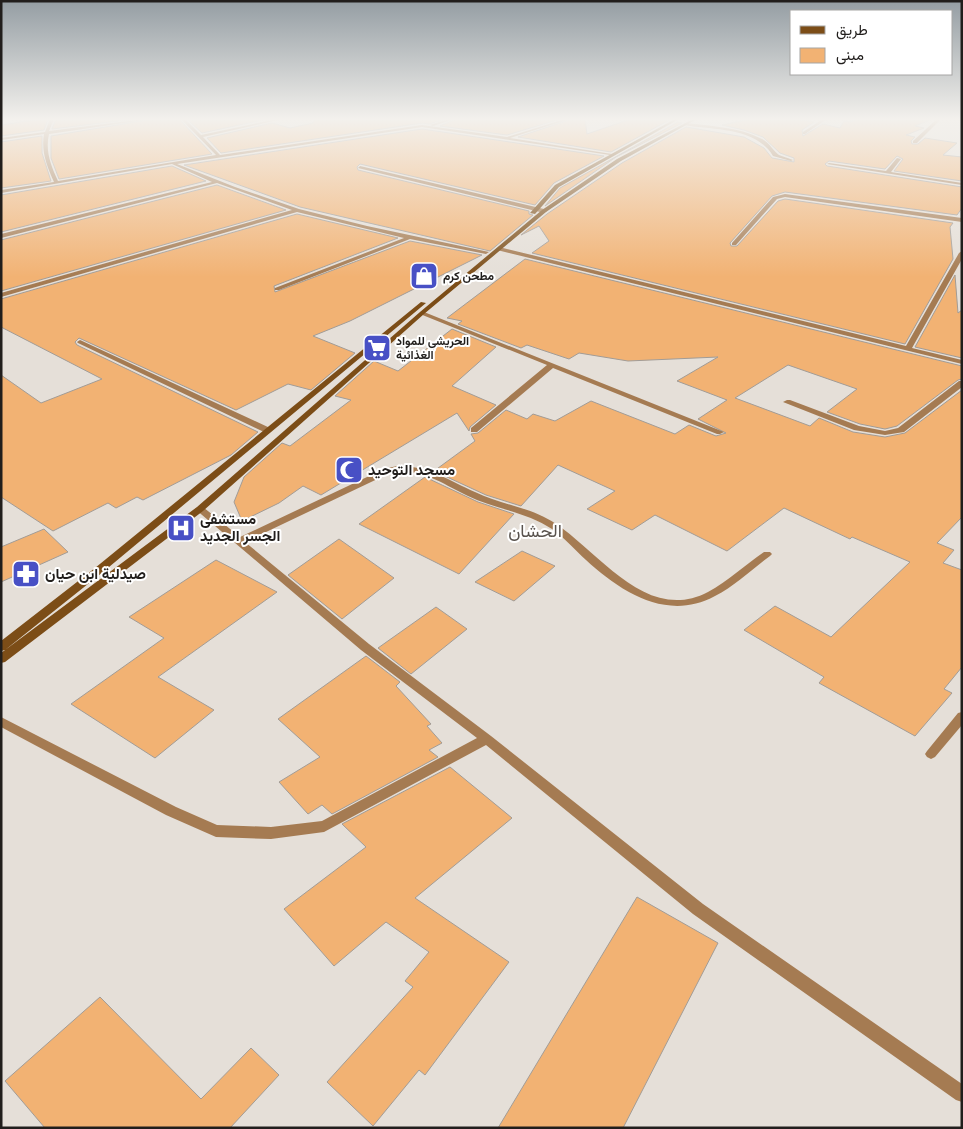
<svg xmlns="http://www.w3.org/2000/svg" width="963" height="1129" viewBox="0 0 963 1129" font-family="'Fira Sans',Vazirmatn,sans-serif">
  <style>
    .building { fill: #f2b273; stroke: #a29c96 }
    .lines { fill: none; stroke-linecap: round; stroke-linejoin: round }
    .minor { fill: #a57b52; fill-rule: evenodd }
    .secondary { fill: #7c4d17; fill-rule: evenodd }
    .labels { text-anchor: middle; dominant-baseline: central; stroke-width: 4; stroke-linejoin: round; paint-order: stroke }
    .far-poi-label { font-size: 12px; font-weight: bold; fill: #211e1c; stroke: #fff; text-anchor: start }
    .poi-label { font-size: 15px; font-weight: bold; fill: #211e1c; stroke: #fff; text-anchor: start }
    .quarter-label { font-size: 18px; fill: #59534e; stroke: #fff }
  </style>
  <rect width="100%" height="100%" fill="#e5dfd8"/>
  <path class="building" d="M42,119H48L44,130L1,136V125Z
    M56,119H133L52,129Z
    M153,119H179L212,154L59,179L51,158V136Z
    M187,119H256L262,120L202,133Z
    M314,119H444L429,124L422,123L221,153L207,138L272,123L290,128L313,123Z
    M456,119H560L507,135L440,126Z
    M572,119H585L587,134L631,119L669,120L611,152L518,137Z
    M751,119H795L814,122L802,130L803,136L823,124L840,128L844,121L851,122L856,119H932L915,126L924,128L906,135L915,137L911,141L912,144H918L925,138L957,143L943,155L962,157V181L894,171L903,159L897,156L885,169L829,161L825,164L827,166L962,187V208L957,215L785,192L772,196L730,243L731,246H737L778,201L785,199L953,223L950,227L953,259L905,344L532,253L549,241L539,226L521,235L547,214L622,163L686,127L744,137L764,148L772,158L794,162V158L780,153L763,137L744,130L722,125Z
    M678,122L682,123L616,157L545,206L560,188Z
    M422,129L604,156L554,183L535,205L360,164L357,167L358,170L529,211V214L533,215L490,251L300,207L184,165Z
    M42,136V153L51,181L1,188V142Z
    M172,166L206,181L1,232V195Z
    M217,185L286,210L1,291V240Z
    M297,214L398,238L274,286L275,292L410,241L482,255L350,321L313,336L355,353L311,390L288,384L236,410L79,338L75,342L77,345L258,432L231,455L143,500L137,497L116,508L108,503L53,531L1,497V375L41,403L102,379L1,327V299Z
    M525,259L962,366V379L958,380L897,426L885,429L860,424L827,412L857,389L788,365L735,398L810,426L819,418L853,432L885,437L905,433L962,390V517L937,543L954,550L943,563L962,570V667L944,689L952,693L915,736L819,683L824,677L744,630L775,606L831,637L910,562L852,537L850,539L784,508L727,551L655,515L632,530L587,509L615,491L558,465L521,506L486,495L434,471L475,441L471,434L478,433L506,410L527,419L533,414L555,421L591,401L675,434L689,425L716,436L726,433L698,419L727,400L677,381L718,357L628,361L579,353L569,359L527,345L521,348L458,324L462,321L447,318Z
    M955,275L958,313L962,310V358L915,347Z
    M452,329L496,347L452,386L496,405L470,427L469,431L457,413L321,495L303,486L279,503L242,521L234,502L244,477L282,443L290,446L351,400L335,396L374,361L398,371Z
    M425,477L478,502L514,514L459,574L359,524Z
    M44,529L68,552L1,582V547Z
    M339,539L394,578L342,619L288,575Z
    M522,551L555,566L514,601L475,582Z
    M216,560L277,592L158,677L214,710L155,758L71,704L164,638L129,617Z
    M436,607L467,629L411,674L378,648Z
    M366,656L400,682L396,686L431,724L427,726L442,743L429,750L438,757L332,814L322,805L308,814L279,782L320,757L278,719Z
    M450,767L512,818L415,898L509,962L425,1075L419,1070L373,1126L327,1082L413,987L405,981L429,952L386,922L334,966L284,909L366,847L342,824Z
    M637,897L718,943L623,1128H498Z
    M100,997L201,1099L251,1048L279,1075L230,1128H45L5,1081Z"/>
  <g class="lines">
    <path class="minor" d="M50,119H54L49,131L144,119H151L49,134C45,151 51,166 58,181L216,155L181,119H185L201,135L277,119H282L203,137L220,155L422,125L507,137L565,119H570L510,138L612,154L610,155L422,127L177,164L235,187L299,209L367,226L489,252L486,254L410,239L279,290H275V288L404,238L297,212L1,297V293L292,210L217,183L1,238V234L212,182L172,164L1,193V190L54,182C47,166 41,152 44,134L1,140V138L45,132Z
      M449,119H454L433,126L430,125Z
      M823,119H827L805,134H803V132Z
      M937,119H941L917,143H913V141Z
      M951,119H962V121Z
      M685,123C710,126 739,127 762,139C770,143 774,152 779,155C783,157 789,158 793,160L791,161L773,156C756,127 713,130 684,125Z
      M897,158L901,159L891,172L962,183V185L827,164L829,163L886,171Z
      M360,166L544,209L547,211L544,213L358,168Z
      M785,194L962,218V222L785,197L777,199L736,245H732V243L773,197Z
      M499,247L906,346L959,253L962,251V259L912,348L962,360V364L497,250L496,249Z
      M420,312H424L724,432L720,434H717L553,368L477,432H471V428L547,365L420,314Z
      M80,340L270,428L271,430L267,432H264L78,343L77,342Z
      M959,381H962V387L904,432L885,435L854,430L783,402L787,400H790L859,426L885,431L898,428Z
      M397,466C427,465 450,481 475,492C501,505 532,507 556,524C600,553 647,624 708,592C728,581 745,565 764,552H770L772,554L770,556C752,569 735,586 715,596C667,622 621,592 586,560C575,550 565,538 552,529C527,512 495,509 468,496C443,484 419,466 390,473L245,542L369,644L491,736L703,904L962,1084V1102L956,1100L693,914L486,745L324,832L271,839L216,837L166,815L1,727V717L176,807L217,825L271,827L322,821L477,738L361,650L195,509L200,506L203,507L240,537L384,469Z
      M962,712V725L935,757L931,759L927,757L925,754L927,751L958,713Z"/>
    <path class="secondary" d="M675,119H679L559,187L535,214L530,213L555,185Z
      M693,119H697L621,161L546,212L424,314L203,511L5,662L1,663V653L197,507L420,312L542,210L617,159Z
      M421,302L426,303L103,572L5,650L1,651V641L95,568Z"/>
  </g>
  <linearGradient id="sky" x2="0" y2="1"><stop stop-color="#949da3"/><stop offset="0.43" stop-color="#f3f1ed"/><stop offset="1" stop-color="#f3f1ed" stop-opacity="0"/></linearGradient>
  <rect width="963" height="277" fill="url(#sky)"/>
  <defs>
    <symbol id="shop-square" viewBox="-11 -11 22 22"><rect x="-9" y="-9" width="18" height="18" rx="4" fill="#4850c5" stroke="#fff"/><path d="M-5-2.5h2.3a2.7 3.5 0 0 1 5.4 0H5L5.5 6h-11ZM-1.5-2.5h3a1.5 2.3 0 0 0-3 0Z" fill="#fff"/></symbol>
    <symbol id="supermarket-square" viewBox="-11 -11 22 22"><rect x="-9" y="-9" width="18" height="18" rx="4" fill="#4850c5" stroke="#fff"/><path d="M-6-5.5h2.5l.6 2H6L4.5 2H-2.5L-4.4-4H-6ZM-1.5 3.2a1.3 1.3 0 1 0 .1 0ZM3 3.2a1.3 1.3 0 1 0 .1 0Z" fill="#fff"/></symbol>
    <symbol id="mosque-square" viewBox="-11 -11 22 22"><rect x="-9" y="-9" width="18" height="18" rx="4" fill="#4850c5" stroke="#fff"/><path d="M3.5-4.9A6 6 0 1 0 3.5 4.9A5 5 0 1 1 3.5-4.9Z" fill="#fff"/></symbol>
    <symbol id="hospital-square" viewBox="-11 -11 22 22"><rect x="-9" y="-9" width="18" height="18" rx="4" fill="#4850c5" stroke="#fff"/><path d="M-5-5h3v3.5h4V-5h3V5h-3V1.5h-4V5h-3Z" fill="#fff"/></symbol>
    <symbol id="pharmacy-square" viewBox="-11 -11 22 22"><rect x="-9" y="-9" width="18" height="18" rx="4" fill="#4850c5" stroke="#fff"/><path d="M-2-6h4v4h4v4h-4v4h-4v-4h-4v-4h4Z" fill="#fff"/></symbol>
  </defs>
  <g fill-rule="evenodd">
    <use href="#shop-square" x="408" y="260" width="32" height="32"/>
    <use href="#supermarket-square" x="361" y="332" width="32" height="32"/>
    <use href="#mosque-square" x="333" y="454" width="32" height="32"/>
    <use href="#hospital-square" x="165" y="512" width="32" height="32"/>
    <use href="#pharmacy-square" x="10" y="558" width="32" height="32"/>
  </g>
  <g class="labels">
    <g class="far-poi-label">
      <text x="443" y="276">مطحن كرم</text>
      <text x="396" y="341">الحريشي للمواد<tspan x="396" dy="14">الغذائية</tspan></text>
    </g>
    <g class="poi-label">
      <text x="368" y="470">مسجد التوحيد</text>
      <text x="200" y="519">مستشفى<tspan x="200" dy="17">الجسر الجديد</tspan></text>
      <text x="45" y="574">صيدلية ابن حيان</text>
    </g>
    <g class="quarter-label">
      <text x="535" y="531">الحشان</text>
    </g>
  </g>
  <rect width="963" height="1129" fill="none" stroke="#211e1c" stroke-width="5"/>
  <rect x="790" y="10" width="162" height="65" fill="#ffffff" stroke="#a6a5a4"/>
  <rect x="800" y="26" width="25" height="8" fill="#7c4d17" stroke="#a6a5a4"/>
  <text x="836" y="35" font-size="15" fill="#211e1c">طريق</text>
  <rect x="800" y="48" width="25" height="15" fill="#f2b273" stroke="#a6a5a4"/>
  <text x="836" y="60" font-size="15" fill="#211e1c">مبنى</text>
</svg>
